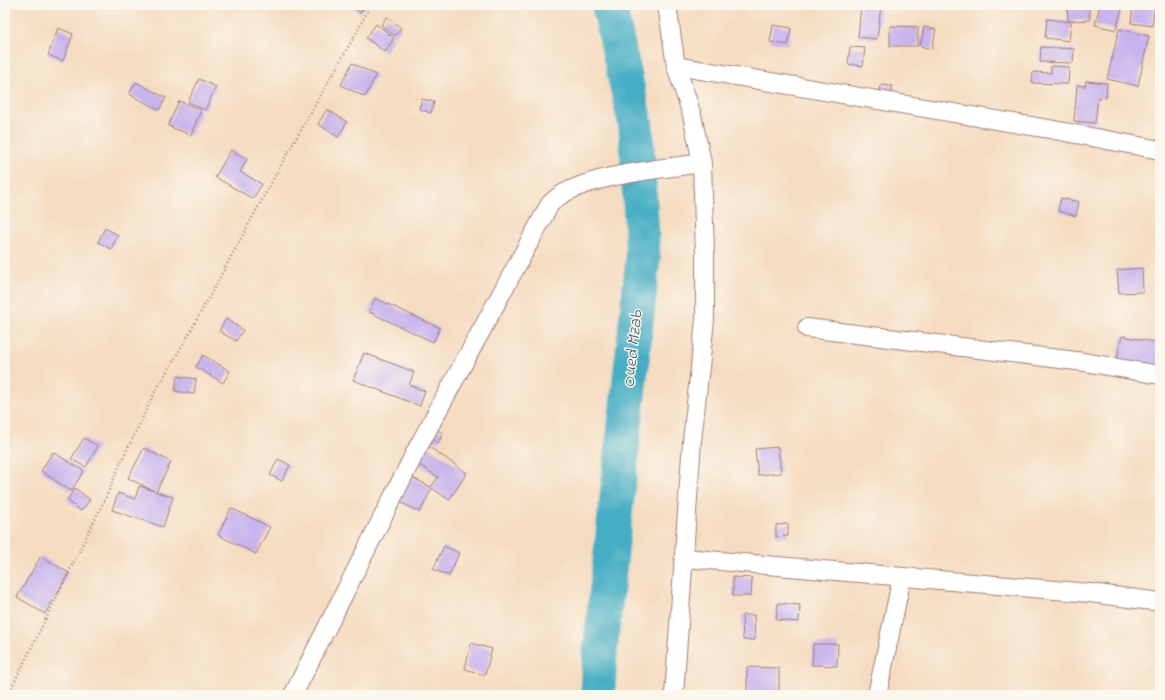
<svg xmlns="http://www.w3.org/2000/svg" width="1165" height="700" viewBox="0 0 1165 700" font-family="'Indie Flower',sans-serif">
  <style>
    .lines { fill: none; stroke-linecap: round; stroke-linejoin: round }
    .river { stroke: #45aec4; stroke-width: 35 }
    .building { fill: #c6b2ed }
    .minor-casing { stroke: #a07e76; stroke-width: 20 }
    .path { stroke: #a07e76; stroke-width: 2.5; stroke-dasharray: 1 3; stroke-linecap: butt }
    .minor { stroke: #fff; stroke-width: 18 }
    .labels { text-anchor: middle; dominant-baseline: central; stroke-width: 3; stroke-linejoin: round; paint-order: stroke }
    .water-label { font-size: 17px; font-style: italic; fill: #485868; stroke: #fbf7ec }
  </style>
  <rect width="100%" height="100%" fill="#fbf7ec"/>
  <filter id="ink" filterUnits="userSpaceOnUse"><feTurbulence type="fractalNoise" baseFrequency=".025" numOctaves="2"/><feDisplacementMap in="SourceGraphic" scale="8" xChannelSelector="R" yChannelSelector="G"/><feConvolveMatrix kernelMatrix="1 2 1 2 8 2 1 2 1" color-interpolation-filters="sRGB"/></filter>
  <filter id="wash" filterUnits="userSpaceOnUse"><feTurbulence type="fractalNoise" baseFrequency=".012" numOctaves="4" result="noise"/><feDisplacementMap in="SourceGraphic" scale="16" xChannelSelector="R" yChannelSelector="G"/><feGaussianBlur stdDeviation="0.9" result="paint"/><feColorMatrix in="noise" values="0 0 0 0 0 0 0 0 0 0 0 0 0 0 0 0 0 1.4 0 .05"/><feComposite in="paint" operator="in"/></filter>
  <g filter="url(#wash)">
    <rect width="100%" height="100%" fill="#f5dcc0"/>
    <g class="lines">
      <path class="river" d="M598,695L600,652L643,259L636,127L609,5"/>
    </g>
    <g id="blocks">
      <path class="building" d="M350,5H366L360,13Z
        M861,5L881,6L877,39L858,37Z
        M1067,5H1089L1090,20L1068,21Z
        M1100,5H1123L1116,30L1095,25Z
        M1133,5H1155L1152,26L1131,23Z
        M387,17L401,28L395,36L381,25Z
        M1047,19L1071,22L1069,41L1045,38Z
        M376,24L394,38L385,52L366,38Z
        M773,25L791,28L788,45L770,42Z
        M890,26L918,27V46H890Z
        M924,27L936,29L932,49L920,46Z
        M58,28L73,34L63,61L48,55Z
        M1119,29L1149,36L1138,86L1107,79Z
        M850,47L865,48L863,66L848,64Z
        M1041,47L1074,49L1073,63L1040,62Z
        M352,63L376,75L365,97L341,85Z
        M1051,66L1069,67L1068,84L1032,83L1033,72L1051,73Z
        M199,79L216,87L205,110L188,102Z
        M1086,81L1107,83L1106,98L1098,97L1095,123L1074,121L1077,85L1085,86Z
        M136,82L166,98L159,110L129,94Z
        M881,85L892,86V98H880Z
        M422,99L434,102L431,113L419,109Z
        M179,101L201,110L191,135L168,126Z
        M327,109L347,122L338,137L318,124Z
        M231,150L247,159L240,172L262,184L253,199L215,177Z
        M1061,198L1079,202L1076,216L1058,211Z
        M105,228L118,235L111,249L98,242Z
        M1142,268L1143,292L1119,293L1117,270Z
        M375,298L440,328L433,342L369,312Z
        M226,319L243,330L236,341L219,331Z
        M1122,336L1160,343V372L1116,363Z
        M364,353L414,372L409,385L425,391L420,406L353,380Z
        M203,355L230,371L223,383L196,367Z
        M177,376L196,379L194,394L175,391Z
        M426,424L443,433L438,443L421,434Z
        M84,438L98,446L86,467L71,459Z
        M419,440L467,473L449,500L432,488L420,512L385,495L397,470L431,487L438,477L407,457Z
        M778,447L781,473L758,475L755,449Z
        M144,448L171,462L156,492L173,497L163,527L112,510L118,493L135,499L139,486L154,491L128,478Z
        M53,452L84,471L71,491L41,471Z
        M278,459L290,465L282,481L270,475Z
        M75,488L90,500L81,511L67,500Z
        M231,508L270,527L256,554L218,535Z
        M788,524V536L776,537V525Z
        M444,546L459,553L449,576L433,569Z
        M41,556L69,573L45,614L17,597Z
        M733,577L752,578L751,596H733Z
        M778,603L800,605L799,622L776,620Z
        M742,615H754L755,640H743Z
        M471,643L492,649L485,675L465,669Z
        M813,644H838L837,666L812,665Z
        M747,667L779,668V695H747Z"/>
    </g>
  </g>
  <g filter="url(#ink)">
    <use href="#blocks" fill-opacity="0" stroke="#a07e76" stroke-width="1"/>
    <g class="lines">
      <defs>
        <path id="minor" d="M667,5L676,66L692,115L702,163L705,254V320L692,441L674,695
          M676,66L1049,129L1160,150
          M807,328L1084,362L1160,375
          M685,558L1090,593L1160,602
          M293,695L418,447L550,204C576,175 662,169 702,163
          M877,695L902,577"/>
      </defs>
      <use href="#minor" class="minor-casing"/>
      <path class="path" d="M8,695L106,497L119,466L155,392L188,336L282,163L358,30L370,5"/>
      <use href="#minor" class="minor"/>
    </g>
  </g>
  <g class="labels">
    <g class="water-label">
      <text transform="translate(633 349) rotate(-84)">Oued Mzab</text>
    </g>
  </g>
  <rect width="1165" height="700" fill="none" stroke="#fbf7ec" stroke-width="20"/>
</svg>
